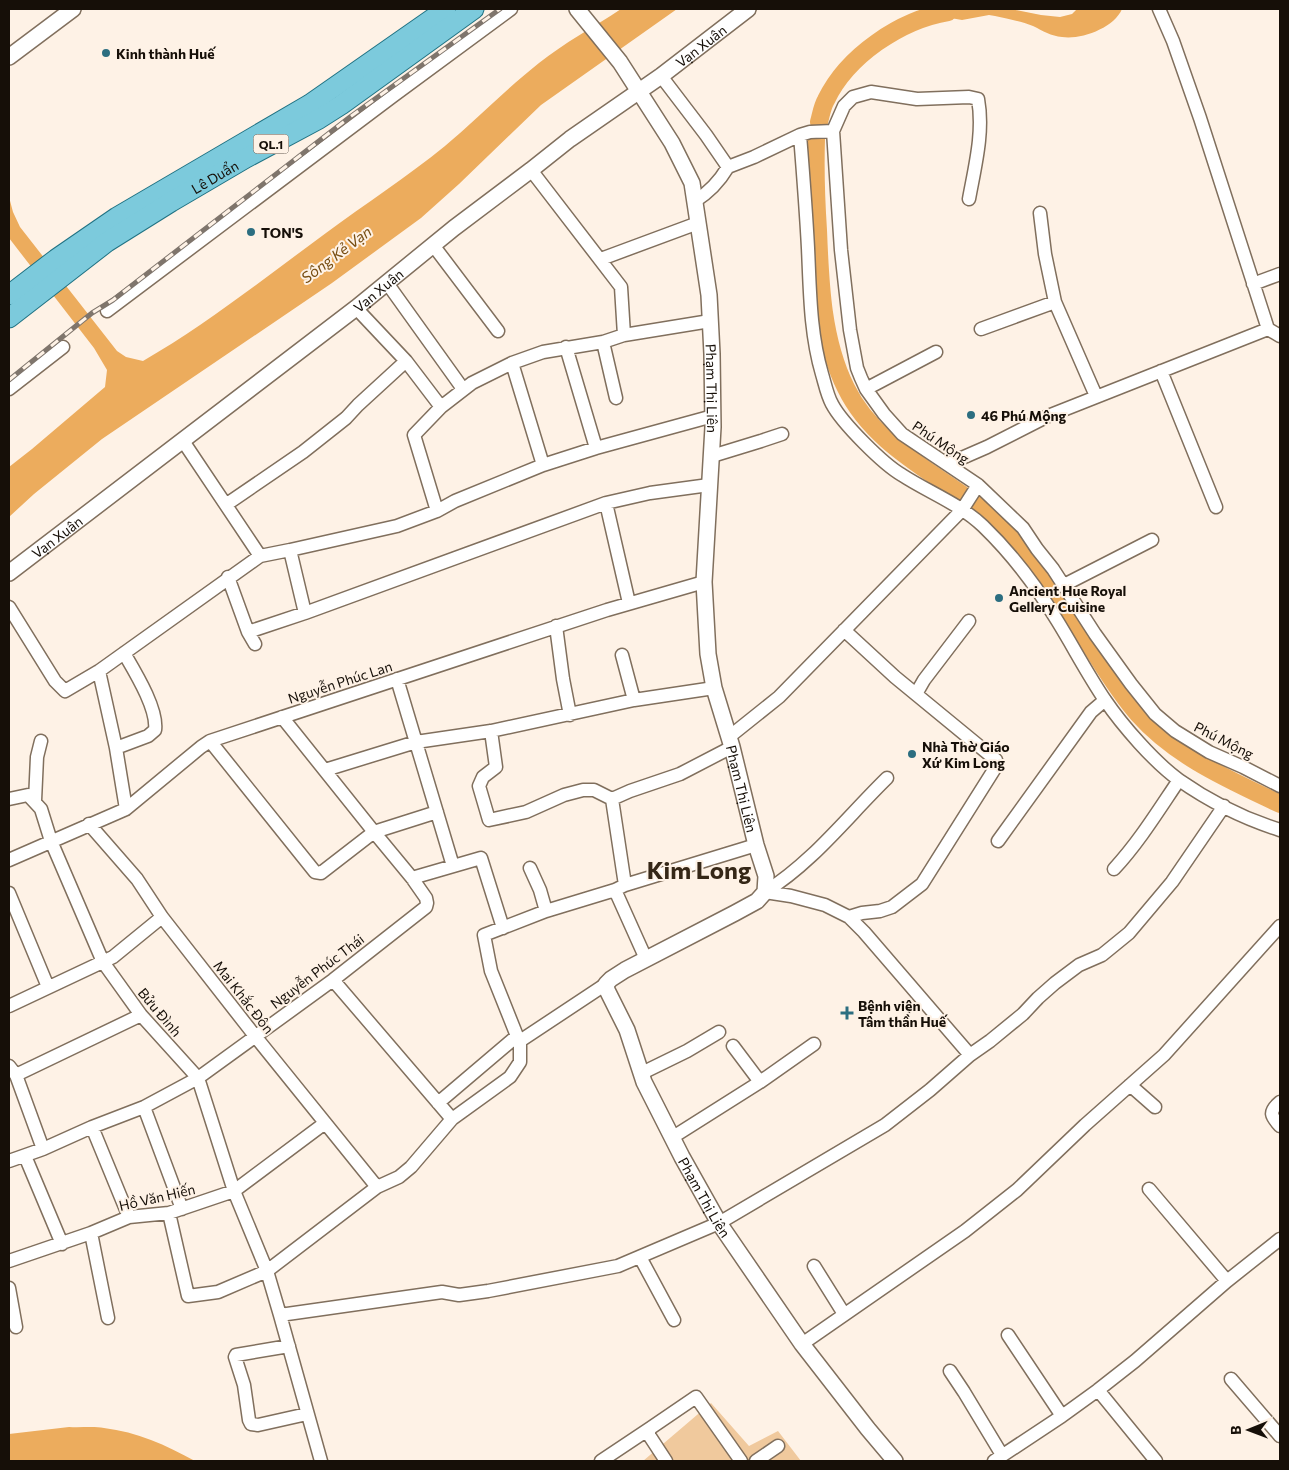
<svg xmlns="http://www.w3.org/2000/svg" width="1289" height="1470" viewBox="0 0 1289 1470" font-family="Commissioner,sans-serif">
  <style>
    .green { fill: #f0c99d }
    .water { fill: #ecac5d }
    .lines { fill: none; stroke-linecap: round; stroke-linejoin: round }
    .river { stroke: #ecac5d; stroke-width: 18 }
    .minor-casing { stroke: #806f5d; stroke-width: 15 }
    .tertiary-casing { stroke: #806f5d; stroke-width: 18 }
    .primary-casing { stroke: #207283; stroke-width: 21 }
    .minor { stroke: #fff; stroke-width: 12 }
    .tertiary { stroke: #fff; stroke-width: 15 }
    .primary { stroke: #7ccadc; stroke-width: 19 }
    .rail-casing { stroke: #7f756c; stroke-width: 5 }
    .rail { stroke: #fef2e6; stroke-width: 3; stroke-dasharray: 9; stroke-linecap: butt }
    .poi-dot { fill: #2c6e80; stroke: #fef2e6; stroke-width: 2 }
    .labels { text-anchor: middle; dominant-baseline: central; stroke-width: 4; stroke-linejoin: round; paint-order: stroke }
    .shield { fill: #fef2e6; stroke: #5c534b; stroke-width: 1 }
    .shield-label { font-size: 12px; font-weight: bold; fill: #160f08 }
    .street-label { font-size: 14px; fill: #160f08; stroke: #fef2e6 }
    .poi-label { font-size: 14px; font-weight: bold; fill: #160f08; stroke: #fef2e6; text-anchor: start }
    .water-label { font-size: 15px; font-style: italic; fill: #774d11; stroke: #fef2e6 }
    .town-label { font-size: 24px; font-weight: bold; fill: #352717; stroke: #fef2e6 }
  </style>
  <rect width="100%" height="100%" fill="#fef2e6"/>
  <path class="green" d="M711,1403L749,1446L778,1431L801,1461H643Z"/>
  <path class="water" d="M621,9H677L541,105L459,184L421,218L332,283L102,439L34,494L9,517V467L32,449L105,387L107,370L94,348L9,238V197L13,212L20,227L117,351L126,357L143,361C207,324 266,277 326,233C365,204 407,177 445,146C477,119 506,89 539,63C564,43 594,27 621,9Z
    M938,9H1011L1041,15L1060,17L1072,14L1077,9H1122C1114,28 1081,40 1062,37C1051,36 1043,31 1033,26C1021,21 1008,19 995,16L989,15L962,20L939,16H926Z
    M69,1427C80,1428 93,1426 104,1428C137,1432 166,1445 195,1461H9V1434Z"/>
  <g class="lines">
    <path class="river" d="M819,122C821,115 822,107 826,100C847,56 900,20 948,12
      M816,139C815,170 816,200 818,230C820,283 822,340 846,388C878,454 954,479 1003,528C1039,564 1066,608 1093,650C1107,672 1121,695 1138,714C1176,757 1230,780 1280,804"/>
    <defs>
      <path id="minor" d="M661,76L706,135L728,167L754,157L800,135L810,132L833,131
        M800,135C803,172 806,210 808,248C810,291 810,333 822,374C825,384 827,395 832,404C842,423 883,464 902,475C928,492 960,504 983,526C1012,554 1037,587 1058,622C1074,648 1088,675 1105,700C1122,725 1154,762 1179,780C1209,801 1245,819 1280,830
        M531,170L621,287L624,335
        M969,199C975,166 984,132 978,99L969,97L917,99L871,92L853,97L844,106L833,131L841,250L850,330L857,368L861,378L866,389L884,414L902,434L978,485L1023,528L1037,549L1053,569L1095,634L1131,684L1155,714L1175,731L1209,752L1243,767L1280,786
        M695,201C710,192 719,182 728,167
        M1040,213L1045,254L1055,302L1096,396
        M433,245L498,331
        M601,259L698,223
        M387,283L463,389
        M1253,284L1280,274
        M356,308L406,361L441,407
        M107,311L393,96L511,9
        M981,329L1055,302
        M1268,329L1280,336
        M603,342L616,398
        M566,347L596,448
        M512,363L543,465
        M1161,371L1216,507
        M9,389L63,347
        M866,389L936,352
        M183,441L260,556
        M712,456L761,441L782,434
        M948,464L987,447L1048,416L1268,329L1200,118L1173,41L1159,9
        M606,503L629,603
        M227,504L303,452L346,418L358,405L406,361
        M437,511L414,435L441,407L472,383L512,363L543,352L603,342L624,335L710,321
        M290,550L305,613
        M228,577L248,632L255,644
        M1064,585L1152,540
        M9,607L55,681L65,691L99,671L260,556L290,550L397,526L437,511L455,501L543,465L596,448L713,416
        M556,626L563,679L570,715
        M248,632L305,613L606,503L650,493L709,485
        M622,655L634,700
        M99,671L116,748L126,809
        M397,679L453,866
        M916,694L924,680L969,621
        M491,731L496,767L483,777L479,786L489,820L526,812L564,795L583,790H594L612,799L630,791L680,774L732,747
        M729,737L779,697L962,510L978,485
        M210,741L315,872L321,873L374,832L437,812
        M116,748L148,736L155,730C158,709 135,672 124,653
        M325,770L416,742L491,731L634,700L714,688
        M9,799L28,795L41,809L51,841L103,962L141,1015L198,1078L234,1191L267,1271L280,1315L321,1461
        M612,799L625,885
        M35,801L37,757L41,741
        M89,824L137,879L162,917L255,1036L377,1187
        M998,841L1091,712L1105,700
        M9,860L126,809L201,747L210,741L607,610L704,582
        M530,868L540,890L546,911
        M1114,869C1139,842 1158,811 1179,780
        M412,878L481,858L503,928
        M615,890L646,959
        M765,892L791,896L825,905L849,917L862,913L880,911L892,907L922,884L997,765L996,760L895,677L844,630
        M765,892C813,862 847,817 887,778
        M9,893L48,987
        M849,917L864,932L970,1055
        M333,980L452,1119
        M9,1006L113,957L162,917
        M520,1041L606,984
        M9,1066L16,1075L43,1149
        M642,1073L687,1051L719,1032
        M16,1075L141,1015
        M760,1082L814,1044
        M1130,1085L1155,1107
        M1280,1102C1268,1112 1271,1116 1280,1126
        M438,1103L517,1036
        M144,1107L182,1209
        M92,1127L129,1217
        M673,1137L760,1082L733,1046
        M25,1156L62,1244
        M9,1161L43,1149L92,1127L144,1107L198,1078L333,980L426,907L427,903L426,898L412,878L374,832L282,717
        M1149,1189L1227,1281
        M169,1213L188,1296L218,1292L267,1271L377,1187L399,1177L411,1167L452,1119L510,1077L520,1062V1041L517,1036L491,971L484,935L546,911L615,890L625,885L756,845
        M91,1233L108,1318
        M640,1257L674,1320
        M9,1261L91,1233L129,1217L169,1213L234,1191L325,1123
        M814,1266L844,1314
        M9,1288L16,1327
        M280,1315L442,1292L459,1295L488,1291L618,1266L719,1223L885,1125L930,1090L970,1055L990,1041L1023,1014L1038,998L1055,983L1079,965L1102,955L1129,933L1172,882L1224,806
        M1008,1335L1062,1416
        M802,1344L965,1231L1017,1190L1085,1125L1164,1055L1280,926
        M289,1346L236,1355L235,1357L244,1385L249,1420L251,1424L258,1425L307,1414
        M950,1371L964,1392L1002,1455
        M1231,1379L1280,1436
        M1098,1390L1156,1461
        M601,1461L652,1427
        M666,1461L649,1435V1430L652,1427L696,1397L741,1461
        M756,1461L778,1446
        M994,1461L1062,1416L1098,1390L1135,1361L1227,1281L1280,1239"/>
      <g id="tertiary">
        <path id="s1" d="M577,9L620,62L672,143L692,183L709,295L712,354L713,427L704,582L708,654L714,688L732,747L756,845L766,876L765,892L757,901L735,913L625,970L611,979L606,984L607,990L627,1030L644,1082L682,1157L719,1223L802,1344L868,1429L895,1461"/>
        <path d="M9,57L73,9"/>
        <path id="s2" d="M9,573L356,308L454,228L531,170L570,139L661,76L748,9"/>
      </g>
      <g id="primary">
        <path d="M9,295L56,259L117,217L310,104L446,9"/>
        <path id="s3" d="M9,318L107,242L171,202L246,158L319,119L341,105L474,9"/>
      </g>
    </defs>
    <use href="#minor" class="minor-casing"/>
    <use href="#tertiary" class="tertiary-casing"/>
    <use href="#primary" class="primary-casing"/>
    <use href="#minor" class="minor"/>
    <use href="#tertiary" class="tertiary"/>
    <use href="#primary" class="primary"/>
    <defs>
      <path id="rail" d="M9,380L92,313L113,300L350,117L500,9"/>
    </defs>
    <use href="#rail" class="rail-casing"/>
    <use href="#rail" class="rail"/>
  </g>
  <g class="poi-dot">
    <circle cx="106" cy="53" r="5"/>
    <circle cx="251" cy="232" r="5"/>
    <circle cx="971" cy="415" r="5"/>
    <circle cx="999" cy="598" r="5"/>
    <circle cx="912" cy="754" r="5"/>
    <path d="M844.5 1005.5h5v5h5v5h-5v5h-5v-5h-5v-5h5z"/>
  </g>
  <g class="labels">
    <rect class="shield" x="253.5" y="134.5" width="35" height="19" rx="4"/>
    <g class="shield-label">
      <text x="271" y="144">QL.1</text>
    </g>
    <g class="street-label">
      <text stroke="none"><textPath href="#s2" startOffset="870">Vạn Xuân</textPath></text>
      <text stroke="none"><textPath href="#s3" startOffset="250">Lê Duẩn</textPath></text>
      <text stroke="none"><textPath href="#s2" startOffset="465">Vạn Xuân</textPath></text>
      <text stroke="none"><textPath href="#s1" startOffset="416">Phạm Thị Liên</textPath></text>
      <text transform="translate(941 442) rotate(34)">Phú Mộng</text>
      <text stroke="none"><textPath href="#s2" startOffset="60">Vạn Xuân</textPath></text>
      <text transform="translate(340 682) rotate(-18)">Nguyễn Phúc Lan</text>
      <text transform="translate(1224 740) rotate(27)">Phú Mộng</text>
      <text stroke="none"><textPath href="#s1" startOffset="821">Phạm Thị Liên</textPath></text>
      <text transform="translate(317 971) rotate(-37)">Nguyễn Phúc Thái</text>
      <text transform="translate(244 997) rotate(52)">Mai Khắc Đôn</text>
      <text transform="translate(160 1012) rotate(50)">Bửu Đình</text>
      <text stroke="none"><textPath href="#s1" startOffset="1348">Phạm Thị Liên</textPath></text>
      <text transform="translate(157 1197) rotate(-13)">Hồ Văn Hiến</text>
    </g>
    <g class="poi-label">
      <text x="116" y="53">Kinh thành Huế</text>
      <text x="261" y="232">TON'S</text>
      <text x="981" y="415">46 Phú Mộng</text>
      <text x="1009" y="590">Ancient Hue Royal<tspan x="1009" dy="16">Gellery Cuisine</tspan></text>
      <text x="922" y="746">Nhà Thờ Giáo<tspan x="922" dy="16">Xứ Kim Long</tspan></text>
      <text x="858" y="1005">Bệnh viện<tspan x="858" dy="16">Tâm thần Huế</tspan></text>
    </g>
    <g class="water-label">
      <text transform="translate(336 254) rotate(-37)">Sông Kẻ Vạn</text>
    </g>
    <g class="town-label">
      <text x="699" y="869">Kim Long</text>
    </g>
  </g>
  <rect width="1289" height="1470" fill="none" stroke="#160f08" stroke-width="20"/>
  <g transform="translate(1249 1430) rotate(269)" stroke="#fef2e6" stroke-width="4" paint-order="stroke">
  <path d="M0-4L9 19L0 12L-9 19Z" fill="#160f08"/>
  <text y="-8" font-size="14" font-weight="bold" text-anchor="middle" fill="#160f08">B</text>
  </g>
</svg>
